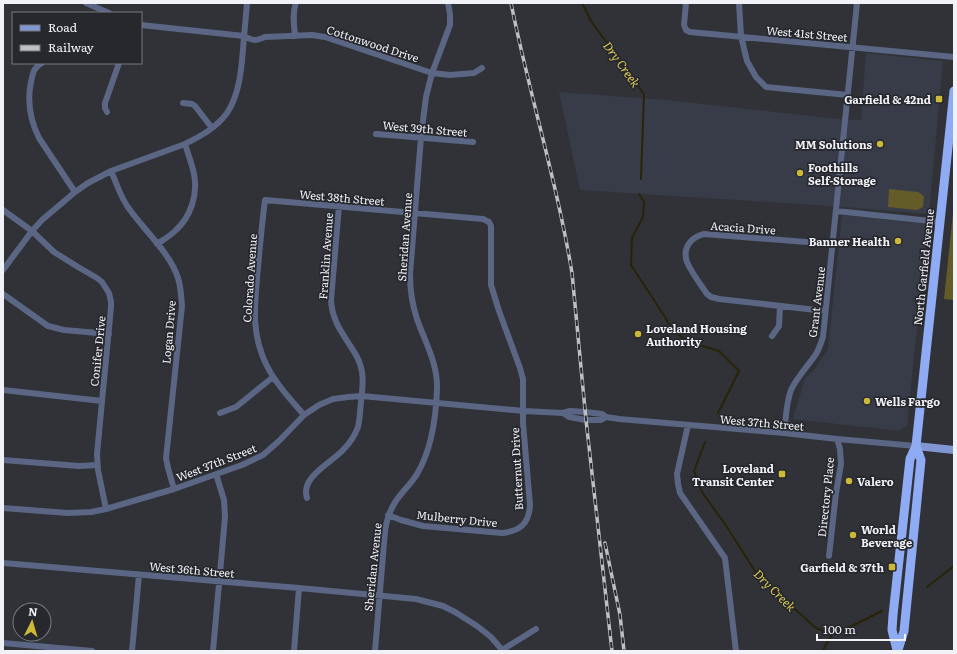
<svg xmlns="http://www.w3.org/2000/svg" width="957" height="654" viewBox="0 0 957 654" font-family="Literata,serif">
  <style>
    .built { fill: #373c48 }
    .green { fill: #635b28 }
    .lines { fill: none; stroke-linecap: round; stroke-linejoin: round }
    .stream { stroke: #282408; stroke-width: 2 }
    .minor { stroke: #5a6683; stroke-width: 6 }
    .major { stroke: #8097d3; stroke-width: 8 }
    .highway { stroke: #8fabf3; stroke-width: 9 }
    .rail-casing { stroke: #bebfc4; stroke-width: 3.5 }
    .rail { stroke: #26282e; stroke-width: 2; stroke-dasharray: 6; stroke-linecap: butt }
    .poi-dot { fill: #cdb938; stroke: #26282e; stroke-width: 1.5 }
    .labels { text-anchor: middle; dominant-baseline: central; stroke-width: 3.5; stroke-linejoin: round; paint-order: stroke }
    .street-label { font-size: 11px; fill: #f1f2f7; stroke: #26282e }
    .poi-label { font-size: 11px; font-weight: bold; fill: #f1f2f7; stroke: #26282e; text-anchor: end }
    .water-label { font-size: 12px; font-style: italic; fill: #dfcc55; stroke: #26282e }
  </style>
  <rect width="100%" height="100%" fill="#303238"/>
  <path class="built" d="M866,53L943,61L929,214L832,206L580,190L559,92L667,100L838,119L861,120Z
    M842,215L928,224L907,425L899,431L793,419L805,378L813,371L828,349Z"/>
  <path class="green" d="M889,189L918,192L924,196L923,207L917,210L888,207Z
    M953,213H954V300L944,299Z"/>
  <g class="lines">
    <path class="stream" d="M582,3L591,21L644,94L641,179
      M639,194L644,202L643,217L632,238L631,265L665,317L672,330L689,342L719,351L739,371L718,413
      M705,442L694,471L702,492L727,527L758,576L816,628L832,634L838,633L882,611
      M927,587L954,566
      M823,651L824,648L832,635"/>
    <path class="minor" d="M86,3L109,13
      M686,3L684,25L686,30L690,32L954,57
      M739,3L741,36L747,61L756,77L766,87L848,95
      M141,25L244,36C253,41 256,41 265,37L312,35L325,37L432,73L450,75L474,73L482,68
      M295,36C294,25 292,13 296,3
      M42,63C33,68 33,73 31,82C27,101 30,120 39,138L75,192
      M183,103L192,104L195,106L212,128
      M107,112L105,108V103L119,63
      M376,134L473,142
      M111,171C117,184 121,199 130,210C145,231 170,253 178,278C181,287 181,296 182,306L166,458L168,468L174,489
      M3,210L32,231L54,252L78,267L97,278L102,282L109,293L111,302V307L97,454L98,470L106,509
      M836,211L940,222
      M157,244C163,240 170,236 175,231C191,217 198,194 194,174C192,164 188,154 185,144
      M3,270L32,231L42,220L75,192L88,183L111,171L185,144C201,136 216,128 227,113C241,93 242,61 244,37C245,25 246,14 247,3
      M3,294L48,326L64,330L109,334
      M825,311L719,299L711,297L707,294C701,285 691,272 687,262C682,248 691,237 704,234L832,244
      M772,336L779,326L780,306
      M3,390L102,401
      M220,413L236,407L273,377
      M563,413L569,417L586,420H601L606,417
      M304,415C291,400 276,384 267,366C250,332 255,304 258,267C260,245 262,223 265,200L483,219L489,222L491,226V285L499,311L520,368L523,379V423L530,505C529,524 520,531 502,533L423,526L401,520L388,515
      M688,425L677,474L678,484L680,493L725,558L736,651
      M784,433C786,419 786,403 791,390C797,377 808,366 816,354C819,349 821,343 823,337L857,3
      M3,460L79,466L97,465
      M307,498C300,477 331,463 343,450C350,443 355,435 358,427C360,419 360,410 361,402C363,384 365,371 356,355C345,336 332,323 331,300L339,206
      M3,508L68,513L91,512L106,509L174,489L242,465L263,455L279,441L304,415L319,405L333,399L348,397L362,396L524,411L563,413L570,411L586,412L602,414L606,417L619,419L784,433L837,439L916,446
      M829,556L836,493L841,464L840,449L837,439
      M3,563L299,588L416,599L443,606L455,612L477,626L491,637L503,651
      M3,643L92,651
      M502,650L536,629
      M132,651L139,575
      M213,651L225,517L224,500L216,474
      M294,651L299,588
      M375,651L385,531C387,517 392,504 402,493C407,487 413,481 417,474C432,449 436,418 437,389C438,364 425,342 417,319C412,304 410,290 410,274L421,137L426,97L432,73L450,25V14L448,3"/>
    <path class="major" d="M916,446L954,450"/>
    <path class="highway" d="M897,650L892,630L893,615L910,459L916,446L954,91
      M898,650L904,631L921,460L916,446"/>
    <defs>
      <path id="rail" d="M511,3C529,93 557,182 572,273L586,420L612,651
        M605,543L620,615L624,651"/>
    </defs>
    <use href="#rail" class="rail-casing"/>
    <use href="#rail" class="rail"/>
  </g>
  <g class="poi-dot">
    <rect x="935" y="95" width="8" height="8" rx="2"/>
    <circle cx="880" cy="144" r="4"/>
    <circle cx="800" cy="173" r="4"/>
    <circle cx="898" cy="241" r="4"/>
    <circle cx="638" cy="334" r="4"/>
    <circle cx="867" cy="401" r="4"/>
    <rect x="778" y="470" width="8" height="8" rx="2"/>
    <circle cx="849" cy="481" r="4"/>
    <circle cx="853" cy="535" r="4"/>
    <rect x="888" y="563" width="8" height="8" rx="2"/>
  </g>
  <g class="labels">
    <g class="street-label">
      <text transform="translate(807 33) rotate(5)">West 41st Street</text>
      <text transform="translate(373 43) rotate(18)">Cottonwood Drive</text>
      <text transform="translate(425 128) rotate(5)">West 39th Street</text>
      <text transform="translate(342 197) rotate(5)">West 38th Street</text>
      <text transform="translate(743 227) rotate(4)">Acacia Drive</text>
      <text transform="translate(404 237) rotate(-86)">Sheridan Avenue</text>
      <text transform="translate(325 256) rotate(-86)">Franklin Avenue</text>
      <text transform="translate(923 267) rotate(-84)">North Garfield Avenue</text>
      <text transform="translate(249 278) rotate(-86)">Colorado Avenue</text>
      <text transform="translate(816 302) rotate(-83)">Grant Avenue</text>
      <text transform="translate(168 332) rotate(-85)">Logan Drive</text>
      <text transform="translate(97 351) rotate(-84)">Conifer Drive</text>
      <text transform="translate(762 422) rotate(5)">West 37th Street</text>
      <text transform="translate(216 462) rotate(-21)">West 37th Street</text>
      <text transform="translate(516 469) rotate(-93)">Butternut Drive</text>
      <text transform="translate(825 497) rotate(-84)">Directory Place</text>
      <text transform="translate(457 518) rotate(6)">Mulberry Drive</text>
      <text transform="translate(372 567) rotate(-84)">Sheridan Avenue</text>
      <text transform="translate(192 569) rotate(5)">West 36th Street</text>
    </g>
    <g class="poi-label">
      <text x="931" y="99">Garfield &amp; 42nd</text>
      <text x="872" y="144">MM Solutions</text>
      <text x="808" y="167" text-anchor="start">Foothills<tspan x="808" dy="13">Self-Storage</tspan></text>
      <text x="890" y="241">Banner Health</text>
      <text x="646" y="328" text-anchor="start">Loveland Housing<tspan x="646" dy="13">Authority</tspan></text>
      <text x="875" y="401" text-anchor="start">Wells Fargo</text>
      <text x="774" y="468">Loveland<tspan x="774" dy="13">Transit Center</tspan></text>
      <text x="857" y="481" text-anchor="start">Valero</text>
      <text x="861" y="529" text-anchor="start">World<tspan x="861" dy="13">Beverage</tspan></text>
      <text x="884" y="567">Garfield &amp; 37th</text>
    </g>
    <g class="water-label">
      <text transform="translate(622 64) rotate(54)">Dry Creek</text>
      <text transform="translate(775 590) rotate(45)">Dry Creek</text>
    </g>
  </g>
  <rect width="957" height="654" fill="none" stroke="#f1f2f7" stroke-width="8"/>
  <rect x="12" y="12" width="130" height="52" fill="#26282e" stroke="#77797e"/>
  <rect x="20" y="25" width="20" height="6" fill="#8097d3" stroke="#77797e"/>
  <text x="48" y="32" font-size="12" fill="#f1f2f7">Road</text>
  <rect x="20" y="45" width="20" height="6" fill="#bebfc4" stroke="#77797e"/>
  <text x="48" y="52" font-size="12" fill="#f1f2f7">Railway</text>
  <g transform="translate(32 622) rotate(5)"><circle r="19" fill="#26282e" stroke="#77797e"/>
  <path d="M0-3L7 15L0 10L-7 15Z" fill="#cdb938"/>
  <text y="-6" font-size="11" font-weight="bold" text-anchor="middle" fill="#f1f2f7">N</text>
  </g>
  <path d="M817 634v6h88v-6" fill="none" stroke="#f1f2f7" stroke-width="2"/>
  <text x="823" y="634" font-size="12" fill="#f1f2f7" stroke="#26282e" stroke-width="3" paint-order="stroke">100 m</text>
</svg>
